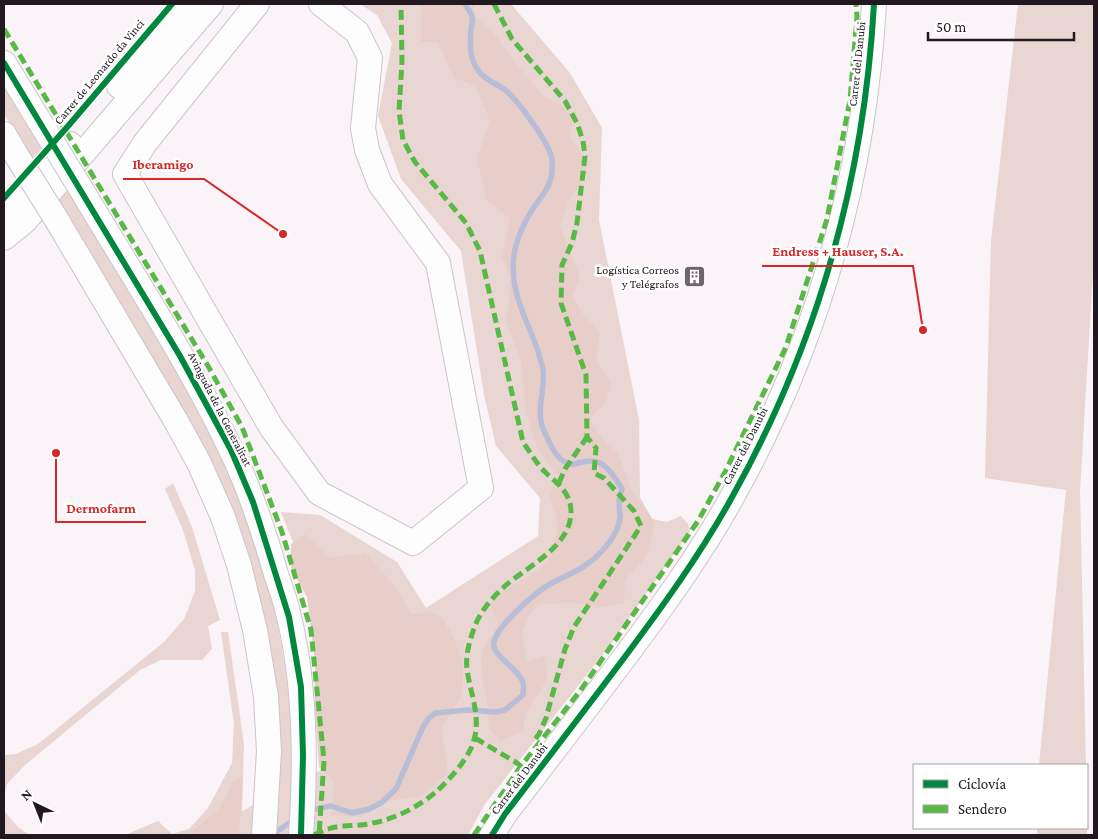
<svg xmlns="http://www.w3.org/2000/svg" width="1098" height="839" viewBox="0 0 1098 839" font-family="'Crimson Pro',serif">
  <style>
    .green { fill: #e9d5d2 }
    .forest { fill: #e8cec8 }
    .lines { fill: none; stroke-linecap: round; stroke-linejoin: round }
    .stream { stroke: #b8bed8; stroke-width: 5.5 }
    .minor-casing { stroke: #ccc5cb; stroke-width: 26 }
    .minor { stroke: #fefdfe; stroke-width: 24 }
    .minor-bridge-casing { stroke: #ccc5cb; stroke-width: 26; stroke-linecap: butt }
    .minor-bridge { stroke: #fefdfe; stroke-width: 24 }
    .quiet { stroke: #58b947; stroke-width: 5; stroke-dasharray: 10 5; stroke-linecap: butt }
    .cycleway-casing { stroke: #fff; stroke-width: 9 }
    .cycleway { stroke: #00873e; stroke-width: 6 }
    .labels { text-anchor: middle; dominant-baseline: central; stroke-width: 5; stroke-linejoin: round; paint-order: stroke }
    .street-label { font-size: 12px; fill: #21191f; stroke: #fff }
    .poi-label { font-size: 12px; fill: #21191f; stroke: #fff; text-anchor: end }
    .leader { fill: none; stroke: #d62828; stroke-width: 2 }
    .callout-dot { fill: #d62828; stroke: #fff; stroke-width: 2 }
    .callout-label { font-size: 14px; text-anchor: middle; font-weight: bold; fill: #d62828; stroke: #fff; stroke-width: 5; stroke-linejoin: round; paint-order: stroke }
  </style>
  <rect width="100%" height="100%" fill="#faf3f8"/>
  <path class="green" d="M360,4H511L570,73L602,128L599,220L639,420L640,497L652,519L667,522L681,516L689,525L690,531L611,644L485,804L468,835H125L158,821L172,834L189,829L208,808L232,763L234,724L221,632H228L244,744L242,811L277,793L275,691L179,405L135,328L4,114V83C45,152 87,220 128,289C162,345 198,402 225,461C269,557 296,680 292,785L329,766V681L302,565L281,512L320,515L397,562L426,608L538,536L540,498L496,446L484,395L461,251L401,179L378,116L392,43L377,15Z
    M1018,4H1094V254L1080,491L1086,765H1039L1066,490L985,478L991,241Z
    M173,483L192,527L220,620L208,626L212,649L202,660H161L140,670L25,765L7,784L4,798V755L16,754L38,744L164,642L184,619L195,591V570L183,530L165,489Z
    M1087,804V835H1037V828H1087Z
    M4,811L18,827L29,835H4Z"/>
  <path class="forest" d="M419,4H474L476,16L494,33L514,62L546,98L561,104L573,119L569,137L581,152L588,173L568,203L560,226L580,277L573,295L581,312L600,332L596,360L611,384L606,401L589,421L606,443L619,455L631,489L655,523L646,557L625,580L624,603L603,607L572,603L539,604L529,614L522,635L527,662L544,656L548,678L524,716V731L501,740L489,728L487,701L482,677L481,652L498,625L490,603L508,588L536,572L551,558L558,525L550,495L557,475L538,450L526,412L521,359L506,322L511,279L502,257L510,219L486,199L477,158L490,121L476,86L454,78L438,42H421L422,7Z
    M305,534L329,558L365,553L397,588L411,614L427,612L441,617L454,637L463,667L462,695L441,728L446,756L447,774L421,796L390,801L361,817L331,815L335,781L319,767L315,708V661L307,597L291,568V544Z
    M243,777L239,835H188L218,810L234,781Z"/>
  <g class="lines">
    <path class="stream" d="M307,811L331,806L352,813L369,809L381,803L396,789L422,729L428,719L435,713L468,710L496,712L505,710L523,695C523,691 524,687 523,683C519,668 490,655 494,642C498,625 531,597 545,587C566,574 584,571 602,551C611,541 621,528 620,514C619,504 618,499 622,489C616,480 610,468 600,463C590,459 584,462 574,464C559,466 550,444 545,433C534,413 546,390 543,369C542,363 539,357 538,351C526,316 507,289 515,249C518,238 522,227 528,217C539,196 555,188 552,160C551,145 517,99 504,89C495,83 483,79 477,69C469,57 470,42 471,29C472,25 473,20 472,17C472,13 467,8 465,4
      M272,835L295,819"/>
    <defs>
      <path id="minor" d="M257,4L145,143L125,174L271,427L319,493L413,543L481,488L438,263L380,184L367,150L363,128L370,58L357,32L321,4
        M4,63L40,122
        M119,86L188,5
        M4,134L15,153
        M84,194C134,278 189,361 231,450C250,489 264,532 276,574C281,588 286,603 289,617C306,687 306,764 301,835
        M4,215L16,205L70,144
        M58,222L176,421L199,463L223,517L239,565L255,630L266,697L269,751L264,835
        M4,238L25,221L211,4
        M492,835L505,814C545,762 585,710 624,658C662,607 700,555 731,499C818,344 864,181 874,4"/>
    </defs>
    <use href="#minor" class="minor-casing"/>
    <use href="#minor" class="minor"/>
    <defs>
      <path id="minor-bridge" d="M40,122L84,194
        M15,153L58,222"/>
    </defs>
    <use href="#minor-bridge" class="minor-bridge-casing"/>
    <use href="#minor-bridge" class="minor-bridge"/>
    <path class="quiet" d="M494,4L512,39L565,101L577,123L583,141L585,156L577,223L572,243L562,265L561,303L586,375L587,437L596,448L594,473L604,478L634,511L641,526L574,627L565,649L546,718L539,734L533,742
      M4,29L208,366L242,427L282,532L311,630L324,761L319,835
      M559,483L565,469L587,437
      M475,738L517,763L534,777
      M314,835C319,833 323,830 328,829C342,824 359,827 373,823C395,819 420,806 437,791C450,779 470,757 474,740C481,715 470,693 467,669C465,654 471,635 477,621C484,607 494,596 505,586C528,566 571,546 571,512C571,493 558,484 545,472C536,463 530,452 523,442L480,251L466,223L415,162L403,140L399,111L402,61L401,4
      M474,835L521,766L580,691L698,521L725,472L786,347L827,219L850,100L857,17L856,4"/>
    <defs>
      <path id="cycleway" d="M4,63L180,356L231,450L253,502L289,617L301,687L303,755L301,835
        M4,198L69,125L172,4
        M492,835L505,814C545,762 585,710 624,658C662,607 700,555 731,499C818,344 864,181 874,4"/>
    </defs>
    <use href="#cycleway" class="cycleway-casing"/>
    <use href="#cycleway" class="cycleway"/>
  </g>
  <defs>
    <symbol id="building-square" viewBox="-11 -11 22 22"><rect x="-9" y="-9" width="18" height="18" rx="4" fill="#6d656b" stroke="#fff"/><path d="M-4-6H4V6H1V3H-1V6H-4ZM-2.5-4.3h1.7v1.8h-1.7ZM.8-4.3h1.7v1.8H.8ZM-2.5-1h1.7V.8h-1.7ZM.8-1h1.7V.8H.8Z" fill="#fff"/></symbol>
  </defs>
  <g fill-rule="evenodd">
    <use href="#building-square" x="682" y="264" width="25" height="25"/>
  </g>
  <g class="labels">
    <g class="street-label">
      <text transform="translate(857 64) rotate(-84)">Carrer del Danubi</text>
      <text transform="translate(99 72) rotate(-50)">Carrer de Leonardo da Vinci</text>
      <text transform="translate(220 409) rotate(63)">Avinguda de la Generalitat</text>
      <text transform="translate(745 446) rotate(-63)">Carrer del Danubi</text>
      <text transform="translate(519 779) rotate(-53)">Carrer del Danubi</text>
    </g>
    <g class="poi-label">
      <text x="679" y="270">Logística Correos<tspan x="679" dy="14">y Telégrafos</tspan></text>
    </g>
  </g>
  <path class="leader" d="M283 234L204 179H123M923 330L913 266H762M56 453L56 522H146"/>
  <g class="callout-dot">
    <circle cx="283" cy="234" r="5"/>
    <circle cx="923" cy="330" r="5"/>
    <circle cx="56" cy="453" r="5"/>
  </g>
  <g class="callout-label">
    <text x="163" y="169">Iberamigo</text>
    <text x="838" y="256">Endress + Hauser, S.A.</text>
    <text x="101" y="513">Dermofarm</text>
  </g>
  <rect width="1098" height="839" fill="none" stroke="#21191f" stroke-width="10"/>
  <rect x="913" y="764" width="175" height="65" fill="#ffffff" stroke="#a6a3a5"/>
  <rect x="923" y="780" width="25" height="8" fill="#00873e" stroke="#a6a3a5"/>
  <text x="958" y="789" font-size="15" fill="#21191f">Ciclovía</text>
  <rect x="923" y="805" width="25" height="8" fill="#58b947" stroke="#a6a3a5"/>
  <text x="958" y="814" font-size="15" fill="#21191f">Sendero</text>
  <g transform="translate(35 804) rotate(317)" stroke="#ffffff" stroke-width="4" paint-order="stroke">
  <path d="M0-4L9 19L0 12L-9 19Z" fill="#21191f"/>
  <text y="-8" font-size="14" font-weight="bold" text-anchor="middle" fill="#21191f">N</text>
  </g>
  <path d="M928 32v8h146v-8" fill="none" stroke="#21191f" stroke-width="2.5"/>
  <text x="936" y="32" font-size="15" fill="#21191f" stroke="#ffffff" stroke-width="4" paint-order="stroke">50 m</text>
</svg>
